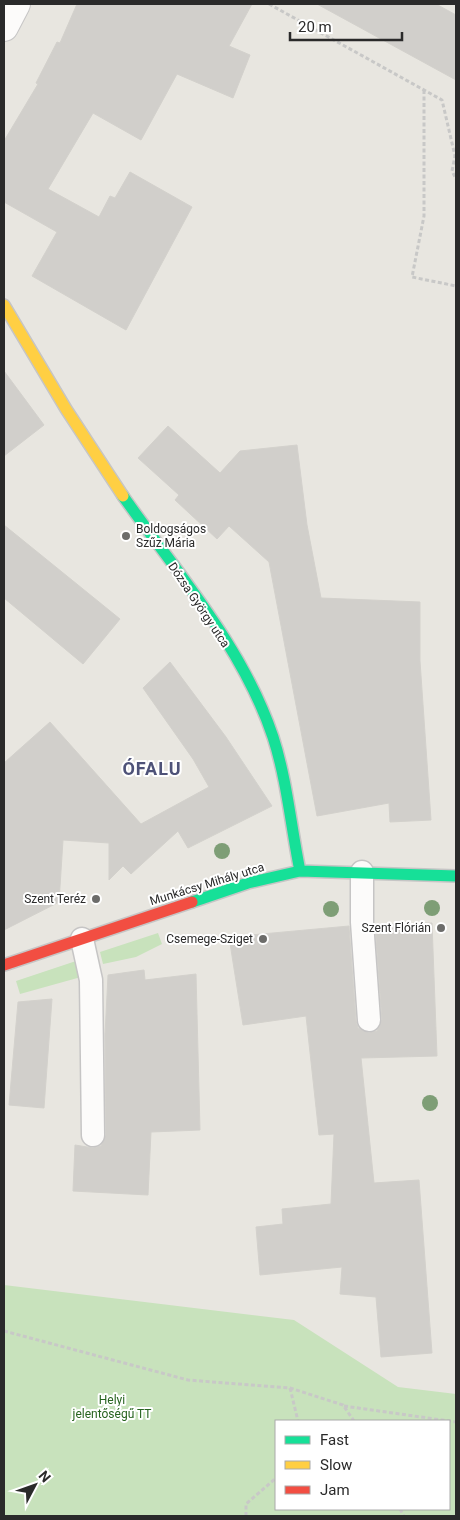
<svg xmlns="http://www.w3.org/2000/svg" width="460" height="1520" viewBox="0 0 460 1520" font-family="Roboto,sans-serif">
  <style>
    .green { fill: #c8e2bc; fill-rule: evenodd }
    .building { fill: #d1cfcb; stroke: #d3d1cc }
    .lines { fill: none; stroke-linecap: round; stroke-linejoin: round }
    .lane-casing { stroke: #c6c5c5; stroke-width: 25 }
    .street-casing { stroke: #c6c5c5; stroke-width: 30 }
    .fast-casing { stroke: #c6c5c5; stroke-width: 14 }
    .slow-casing { stroke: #c6c5c5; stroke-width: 14 }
    .jam-casing { stroke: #c6c5c5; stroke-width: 14 }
    .path { stroke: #c8c8c7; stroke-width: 3; stroke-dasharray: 4 2.5; stroke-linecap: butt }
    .lane { stroke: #fcfbfa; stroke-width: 22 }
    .street { stroke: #fcfbfa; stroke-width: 28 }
    .fast { stroke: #16e098; stroke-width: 11 }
    .slow { stroke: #ffcf43; stroke-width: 11 }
    .jam { stroke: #f24e42; stroke-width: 11 }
    .tree { fill: #7e9e76 }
    .poi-dot { fill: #6c6c6a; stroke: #fff; stroke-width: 2 }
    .labels { text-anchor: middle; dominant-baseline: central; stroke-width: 4; stroke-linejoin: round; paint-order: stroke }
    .poi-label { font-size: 12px; fill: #2a2a2a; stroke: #fff; text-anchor: end }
    .street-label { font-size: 12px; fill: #2a2a2a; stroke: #fff }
    .park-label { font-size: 12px; fill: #27631f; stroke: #fff }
    .district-label { font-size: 18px; font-weight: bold; letter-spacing: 1px; fill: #4e5278; stroke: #fff }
  </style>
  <rect width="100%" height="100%" fill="#e8e6e0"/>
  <path class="green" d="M158,933L162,944L136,957L103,964L100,952Z
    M76,961L81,977L20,994L16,981Z
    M4,1285L294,1320L398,1387L456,1394V1516H4ZM276,1421H449V1509H276Z"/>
  <path class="building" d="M77,4H252L229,46L250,55L233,98L177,74L141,140L93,113L48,189L99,217L110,196L115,198L130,172L192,207L126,330L32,276L57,232L4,202V141L38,84L36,83L57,42L60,43Z
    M317,4H436L456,15V80Z
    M4,371L44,425L4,456Z
    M168,426L220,473L240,451L297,445L307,525L321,598L420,602V661L431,820L390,822L389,803L317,816L269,562L229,526L217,539L175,500L179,495L138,458Z
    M4,525L120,619L83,664L4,598Z
    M170,662L226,737L272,806L188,848L178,831L131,874L123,866L109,880V843L63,840L59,902L4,930V763L50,722L141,824L209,787L193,759L143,688Z
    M432,923L437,1056L361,1058L374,1183L419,1180L432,1353L381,1357L376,1297L340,1294L342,1267L260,1275L256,1227L283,1224L282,1209L331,1204L334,1134L319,1135L306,1016L243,1025L229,937L349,926L356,1021L358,1028L369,1033L377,1031L382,1020L375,924Z
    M144,970L145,980L196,974L200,1130L151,1132L148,1195L73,1191L75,1145L93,1148L101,1146L106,1135L105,1035L108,975Z
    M52,999L44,1108L9,1105L18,1002Z"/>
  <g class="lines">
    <defs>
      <path id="lane" d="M362,872V922L369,1020
        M82,939L91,980L93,1135"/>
      <path id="street" d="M4,27L16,4"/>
      <path id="fast" d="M123,496C177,573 243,647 273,737C287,780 291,827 300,871
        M192,902L248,883L300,871L456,876"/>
      <path id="slow" d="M4,305L66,409L123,496"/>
      <path id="jam" d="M4,965L192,902"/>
    </defs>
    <use href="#lane" class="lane-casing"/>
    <use href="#street" class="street-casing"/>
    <use href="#fast" class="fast-casing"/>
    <use href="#slow" class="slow-casing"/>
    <use href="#jam" class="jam-casing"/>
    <path class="path" d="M269,4L442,100L455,156L452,171L456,179
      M424,90V216L412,277L456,286
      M4,1331L188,1380L290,1388L343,1405L354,1421
      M290,1388L298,1421
      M344,1406L456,1422
      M400,1509L404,1516
      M246,1516V1504L276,1478"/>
    <use href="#lane" class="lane"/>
    <use href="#street" class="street"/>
    <use href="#fast" class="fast"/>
    <use href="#slow" class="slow"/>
    <use href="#jam" class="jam"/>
  </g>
  <g class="tree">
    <circle cx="222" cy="851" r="8"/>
    <circle cx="432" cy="908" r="8"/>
    <circle cx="331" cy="909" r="8"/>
    <circle cx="430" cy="1103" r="8"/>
  </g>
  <g class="poi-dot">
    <circle cx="126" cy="536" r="5"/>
    <circle cx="96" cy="899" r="5"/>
    <circle cx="441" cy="928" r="5"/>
    <circle cx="263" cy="939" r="5"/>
  </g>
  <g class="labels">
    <g class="poi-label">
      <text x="136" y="529" text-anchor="start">Boldogságos<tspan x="136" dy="14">Szűz Mária</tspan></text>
      <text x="86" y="899">Szent Teréz</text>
      <text x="431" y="928">Szent Flórián</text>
      <text x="253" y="939">Csemege-Sziget</text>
    </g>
    <g class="street-label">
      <text transform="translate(199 605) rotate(56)">Dózsa György utca</text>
      <text transform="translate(207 884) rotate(-17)">Munkácsy Mihály utca</text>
    </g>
    <g class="park-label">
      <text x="112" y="1400">Helyi<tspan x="112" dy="14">jelentőségű TT</tspan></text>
    </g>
    <g class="district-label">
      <text x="152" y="768">ÓFALU</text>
    </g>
  </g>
  <rect width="460" height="1520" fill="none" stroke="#2a2a2a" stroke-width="10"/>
  <rect x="275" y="1420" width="175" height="90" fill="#ffffff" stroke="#aaaaaa"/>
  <rect x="285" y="1436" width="25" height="8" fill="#16e098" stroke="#aaaaaa"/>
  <text x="320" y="1445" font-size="15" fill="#2a2a2a">Fast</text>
  <rect x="285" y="1461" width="25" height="8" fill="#ffcf43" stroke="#aaaaaa"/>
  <text x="320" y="1470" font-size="15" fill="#2a2a2a">Slow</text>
  <rect x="285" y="1486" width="25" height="8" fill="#f24e42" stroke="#aaaaaa"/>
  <text x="320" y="1495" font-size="15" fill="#2a2a2a">Jam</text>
  <g transform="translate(35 1485) rotate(49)" stroke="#ffffff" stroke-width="4" paint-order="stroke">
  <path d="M0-4L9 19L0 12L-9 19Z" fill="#2a2a2a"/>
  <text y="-8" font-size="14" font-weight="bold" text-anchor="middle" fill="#2a2a2a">N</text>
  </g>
  <path d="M290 32v8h112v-8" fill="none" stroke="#2a2a2a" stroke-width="2.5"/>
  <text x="298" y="32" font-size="15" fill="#2a2a2a" stroke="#ffffff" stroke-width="4" paint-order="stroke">20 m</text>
</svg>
